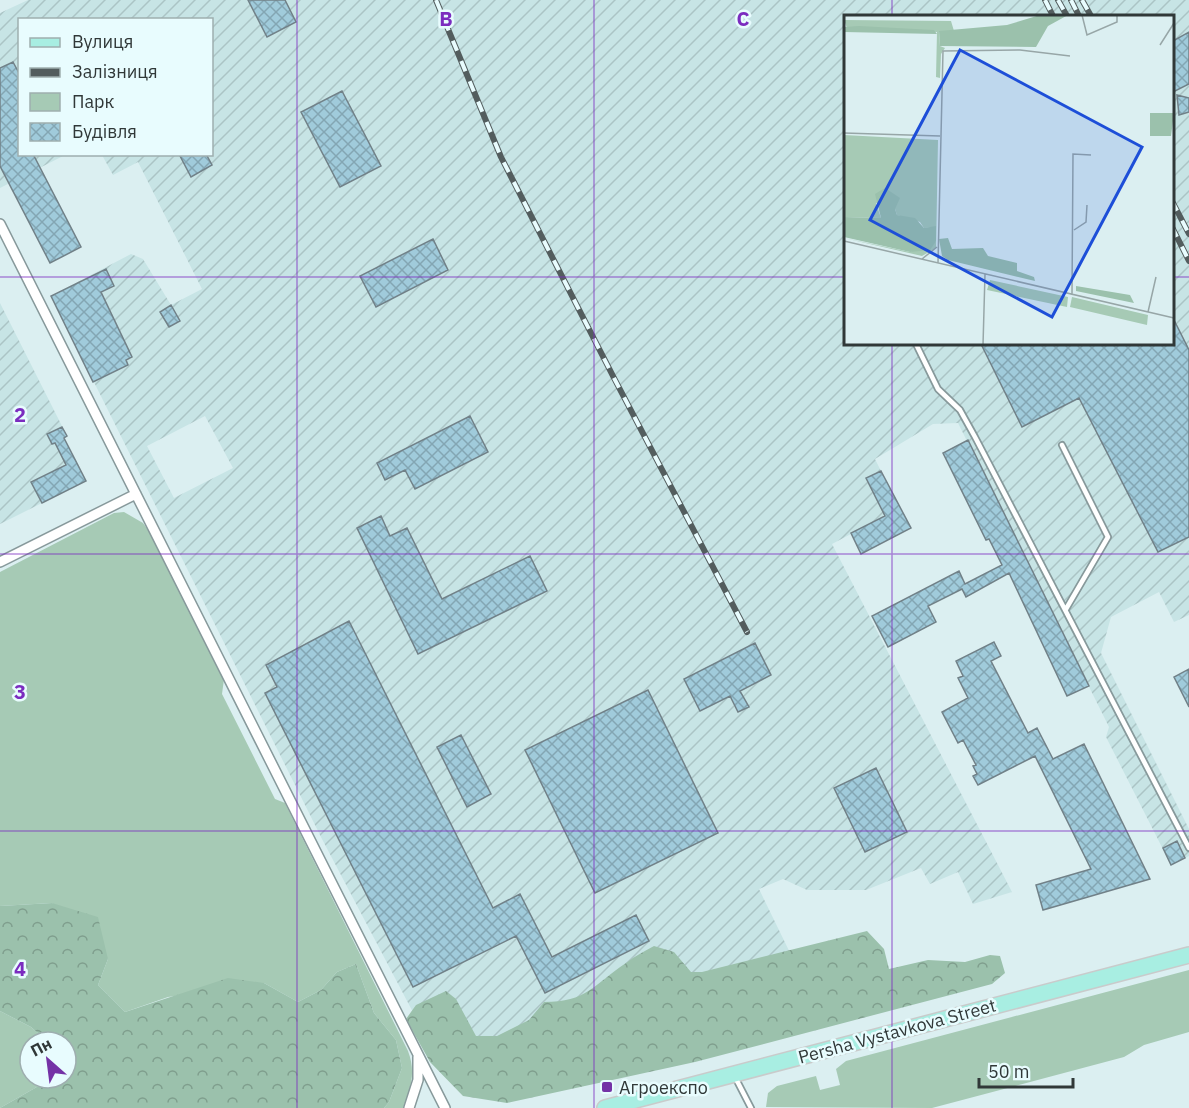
<svg xmlns="http://www.w3.org/2000/svg" width="1189" height="1108" viewBox="0 0 1189 1108" font-family="'IBM Plex Sans',sans-serif">
  <style>
    .industrial { fill: url(#industrial-furrows); fill-rule: evenodd }
    .green { fill: #a6cab5 }
    .forest { fill: url(#forest-crowns) }
    .building { fill: url(#building-cross-hatch); stroke: #718188; stroke-width: 1.5 }
    .lines { fill: none; stroke-linecap: round; stroke-linejoin: round }
    .service-casing { stroke: #87999b; stroke-width: 8 }
    .minor-casing { stroke: #87999b; stroke-width: 12 }
    .primary-casing { stroke: #c9cbcb; stroke-width: 18 }
    .service { stroke: #fff; stroke-width: 4.5 }
    .minor { stroke: #fff; stroke-width: 9 }
    .primary { stroke: #a8eee2; stroke-width: 15 }
    .rail-casing { stroke: #535d5e; stroke-width: 6 }
    .rail { stroke: #e8fcfe; stroke-width: 4; stroke-dasharray: 11; stroke-linecap: butt }
    .grid { fill: none; stroke: #7b2cbf; stroke-width: 1.5; stroke-opacity: 0.55 }
    .poi-dot { fill: #7432a6; stroke: #e8fcfe; stroke-width: 2 }
    .labels { text-anchor: middle; dominant-baseline: central; stroke-width: 5; stroke-linejoin: round; paint-order: stroke }
    .street-label { font-size: 18px; fill: #303838; stroke: #e8fcfe }
    .poi-label { font-size: 18px; fill: #303838; stroke: #e8fcfe; text-anchor: start }
    .inset-road { fill: none; stroke: #97a6a7; stroke-width: 1.5 }
    .view { fill: #1d4ed8; fill-opacity: 0.15; stroke: #1d4ed8; stroke-width: 3 }
    .inset-edge { fill: none; stroke: #303838; stroke-width: 3 }
    .grid-label { font-size: 20px; text-anchor: middle; font-weight: bold; fill: #7b2cbf; stroke: #e8fcfe; stroke-width: 5; stroke-linejoin: round; paint-order: stroke }
  </style>
  <defs>
    <pattern id="industrial-furrows" width="10" height="10" patternUnits="userSpaceOnUse" patternTransform="scale(1.5)"><rect width="10" height="10" fill="#c7e4e5"/><path d="M-1 1l2-2M0 10L10 0M9 11l2-2" fill="none" stroke="#abc4c5"/></pattern>
    <pattern id="forest-crowns" width="20" height="18" patternUnits="userSpaceOnUse" patternTransform="scale(1.5)"><rect width="20" height="18" fill="#9bc1ac"/><path d="M2 6a3 3 0 1 1 6 0M12 15a3 3 0 1 1 6 0" fill="none" stroke="#7f9e8d"/></pattern>
    <pattern id="building-cross-hatch" width="8" height="8" patternUnits="userSpaceOnUse" patternTransform="scale(1.5)"><rect width="8" height="8" fill="#a0cbdb"/><path d="M0 0l8 8M0 8l8-8" fill="none" stroke="#83a6b3"/></pattern>
  </defs>
  <rect width="100%" height="100%" fill="#dbeff1"/>
  <path class="industrial" d="M28,0H1189V615L1174,622L1159,592L1111,617L1101,653L1189,829V856L1171,865L1106,737L1109,727L958,423L933,424L875,459L881,471L866,479L885,516L832,544L1012,892L973,904L958,872L930,884L921,868L866,890H807L783,879L759,889L795,963L437,1058L322,839L51,296L131,254L143,259L171,305L202,289L138,162L113,175L102,155L212,154V20H20V154L65,155L0,188V13ZM846,16H1172V344H846ZM205,416L233,468L174,498L147,446Z
    M0,303L67,436L64,438L86,481L0,524Z"/>
  <path class="green" d="M124,512L143,523L156,541L224,679L222,694L275,799L285,803L408,1051C416,1072 411,1088 403,1108H384L389,1102L402,1068L396,1040L374,1013L356,964L337,972L321,990L298,1002L264,983L168,997L125,1012L98,985L108,959L52,903L0,906V572L114,513Z
    M1189,970V1032L1144,1045L1124,1057L932,1108L766,1107L768,1093L777,1086L816,1076L820,1090L840,1085L836,1069L846,1061Z
    M0,1011L31,1027L48,1042H30V1078H47L42,1084L0,1108Z"/>
  <path class="forest" d="M52,903L98,917L108,959L98,985L125,1012L228,978L264,983L298,1002L321,990L337,972L356,964L374,1013L396,1040L402,1068L389,1102L384,1108H0L42,1084L47,1078H66V1042H48L31,1027L0,1011V906Z
    M867,931L884,949L889,969L928,960L965,962L990,955L1000,956L1005,973L992,984L695,1062L507,1103L463,1096L430,1062L406,1019L416,1005L446,991L456,999L476,1036H497L529,1020L544,1002C587,1002 593,985 626,963C635,956 645,951 654,946L674,952L691,972H702Z"/>
  <path class="building" d="M248,0H285L296,22L267,37Z
    M1189,32V84L1173,92V41Z
    M13,62L20,75V154H33L81,247L50,263L0,166V68Z
    M342,91L381,166L340,187L301,112Z
    M1177,95L1189,98V112L1179,115Z
    M179,154H206L212,165L191,177Z
    M433,239L448,270L376,307L360,276Z
    M106,269L114,286L101,292L132,357L126,360L128,365L93,382L51,296Z
    M171,305L180,321L169,327L160,312Z
    M1173,318L1189,350V537L1158,552L1079,398L1022,427L981,344H1173Z
    M470,416L488,452L415,489L405,470L385,480L377,463Z
    M62,427L67,436L64,438L86,481L42,503L31,482L66,465L55,443L52,444L47,434Z
    M968,440L1089,686L1067,696L1009,573L966,597L962,589L928,606L936,622L888,647L872,616L959,571L965,584L1002,565L989,539L986,540L943,453Z
    M881,471L911,528L861,554L851,533L885,516L866,478Z
    M381,516L390,536L407,528L442,599L530,556L547,591L418,654L357,528Z
    M349,621L493,908L520,894L552,957L636,915L649,941L545,993L516,936L413,987L265,693L277,687L266,665Z
    M994,642L1001,656L991,661L1028,733L1037,728L1053,759L1084,744L1150,879L1043,910L1036,885L1091,869L1035,756L978,785L973,776L977,774L973,766L976,765L963,740L958,743L942,712L968,698L958,678L963,676L956,661Z
    M755,643L771,675L740,691L749,707L738,712L730,696L700,711L684,679Z
    M1189,669V707L1174,677Z
    M648,690L718,833L595,893L525,750Z
    M461,735L491,794L467,807L437,747Z
    M876,768L907,832L865,852L834,788Z
    M1177,841L1185,858L1171,865L1163,848Z"/>
  <g class="lines">
    <defs>
      <path id="service" d="M916,344L938,389L960,410L975,437L1189,848
        M1062,445L1108,537L1066,609
        M735,1077L751,1108"/>
      <path id="minor" d="M0,224L445,1108
        M0,562L136,494
        M409,1108L418,1080V1057"/>
      <path id="primary" d="M605,1108L1189,955"/>
    </defs>
    <use href="#service" class="service-casing"/>
    <use href="#minor" class="minor-casing"/>
    <use href="#primary" class="primary-casing"/>
    <use href="#service" class="service"/>
    <use href="#minor" class="minor"/>
    <use href="#primary" class="primary"/>
    <defs>
      <path id="rail" d="M436,0L501,157L614,378L747,632
        M1045,0L1053,16
        M1058,0L1067,16
        M1071,0L1079,16
        M1082,0L1091,16
        M1172,201L1189,234
        M1172,227L1189,261"/>
    </defs>
    <use href="#rail" class="rail-casing"/>
    <use href="#rail" class="rail"/>
  </g>
  <path class="grid" d="M297,0V1108M594,0V1108M892,0V16M0,277H846M1172,277H1189M892,344V1108M0,554H1189M0,831H1189"/>
  <rect class="poi-dot" x="601" y="1081" width="12" height="12" rx="3"/>
  <g class="labels">
    <g class="street-label">
      <text transform="translate(897 1031) rotate(-15)">Persha Vystavkova Street</text>
    </g>
    <g class="poi-label">
      <text x="619" y="1087">Агроекспо</text>
    </g>
  </g>
  <g transform="translate(844 15)">
    <rect width="330" height="330" fill="#dbeff1"/>
    <path d="M0,5L107,6L110,16L95,17L96,31L101,33L97,39L96,63L92,62L93,17L3,13ZM0,120L94,125L92,233L78,241L0,223L66,237L92,226V212L80,213L76,207L53,200L51,194L32,188L37,203L0,202ZM146,265L224,282L223,292L143,275ZM228,282L304,300L303,310L226,292Z" fill="#a6cab5"/>
    <path d="M196,0H224L204,11L192,32L96,31L95,16L163,10ZM15,11L90,15L93,19L0,17V12ZM306,98H330L327,121H306ZM41,173L56,183L51,194L53,200L71,203L80,213L92,211V226L86,235L66,237L0,222V202L37,203L31,179ZM104,223L108,234L139,233L144,241L173,248V256L190,262L191,266L104,245L98,241L95,224ZM232,271L286,280L290,288L232,276Z" fill="#9bc1ac"/>
    <path class="inset-road" d="M238,0L243,20L273,7V0M316,30L330,8M0,118L96,121M230,215L242,207L243,190M0,226L330,303M78,244L93,232M94,248L99,36L176,35L226,41M228,280L229,139L247,140M304,297L312,262M139,330L141,259"/>
    <path class="view" d="M116,35L298,132L208,302L26,205Z"/>
    <rect width="330" height="330" class="inset-edge"/>
  </g>
  <g class="grid-label">
    <text x="446" y="26">B</text>
    <text x="743" y="26">C</text>
    <text x="20" y="422">2</text>
    <text x="20" y="699">3</text>
    <text x="20" y="976">4</text>
  </g>
  <rect x="18" y="18" width="195" height="138" fill="#e8fcfe" stroke="#9eaeaf" stroke-width="1.5"/>
  <rect x="30" y="38" width="30" height="9" fill="#a8eee2" stroke="#9eaeaf" stroke-width="1.5"/>
  <text x="72" y="48" font-size="18" fill="#303838">Вулиця</text>
  <rect x="30" y="68" width="30" height="9" fill="#535d5e" stroke="#9eaeaf" stroke-width="1.5"/>
  <text x="72" y="78" font-size="18" fill="#303838">Залізниця</text>
  <rect x="30" y="93" width="30" height="18" fill="#a6cab5" stroke="#9eaeaf" stroke-width="1.5"/>
  <text x="72" y="108" font-size="18" fill="#303838">Парк</text>
  <rect x="30" y="123" width="30" height="18" fill="url(#building-cross-hatch)" stroke="#9eaeaf" stroke-width="1.5"/>
  <text x="72" y="138" font-size="18" fill="#303838">Будівля</text>
  <g transform="translate(48 1060) rotate(332)"><circle r="28" fill="#e8fcfe" stroke="#9eaeaf" stroke-width="1.5"/>
  <path d="M0-4.5L10 22L0 15L-10 22Z" fill="#7432a6"/>
  <text y="-9" font-size="16" font-weight="bold" text-anchor="middle" fill="#303838">Пн</text>
  </g>
  <path d="M979 1078v9h94v-9" fill="none" stroke="#303838" stroke-width="3"/>
  <text x="988" y="1078" font-size="18" fill="#303838" stroke="#e8fcfe" stroke-width="4.5" paint-order="stroke">50 m</text>
</svg>
